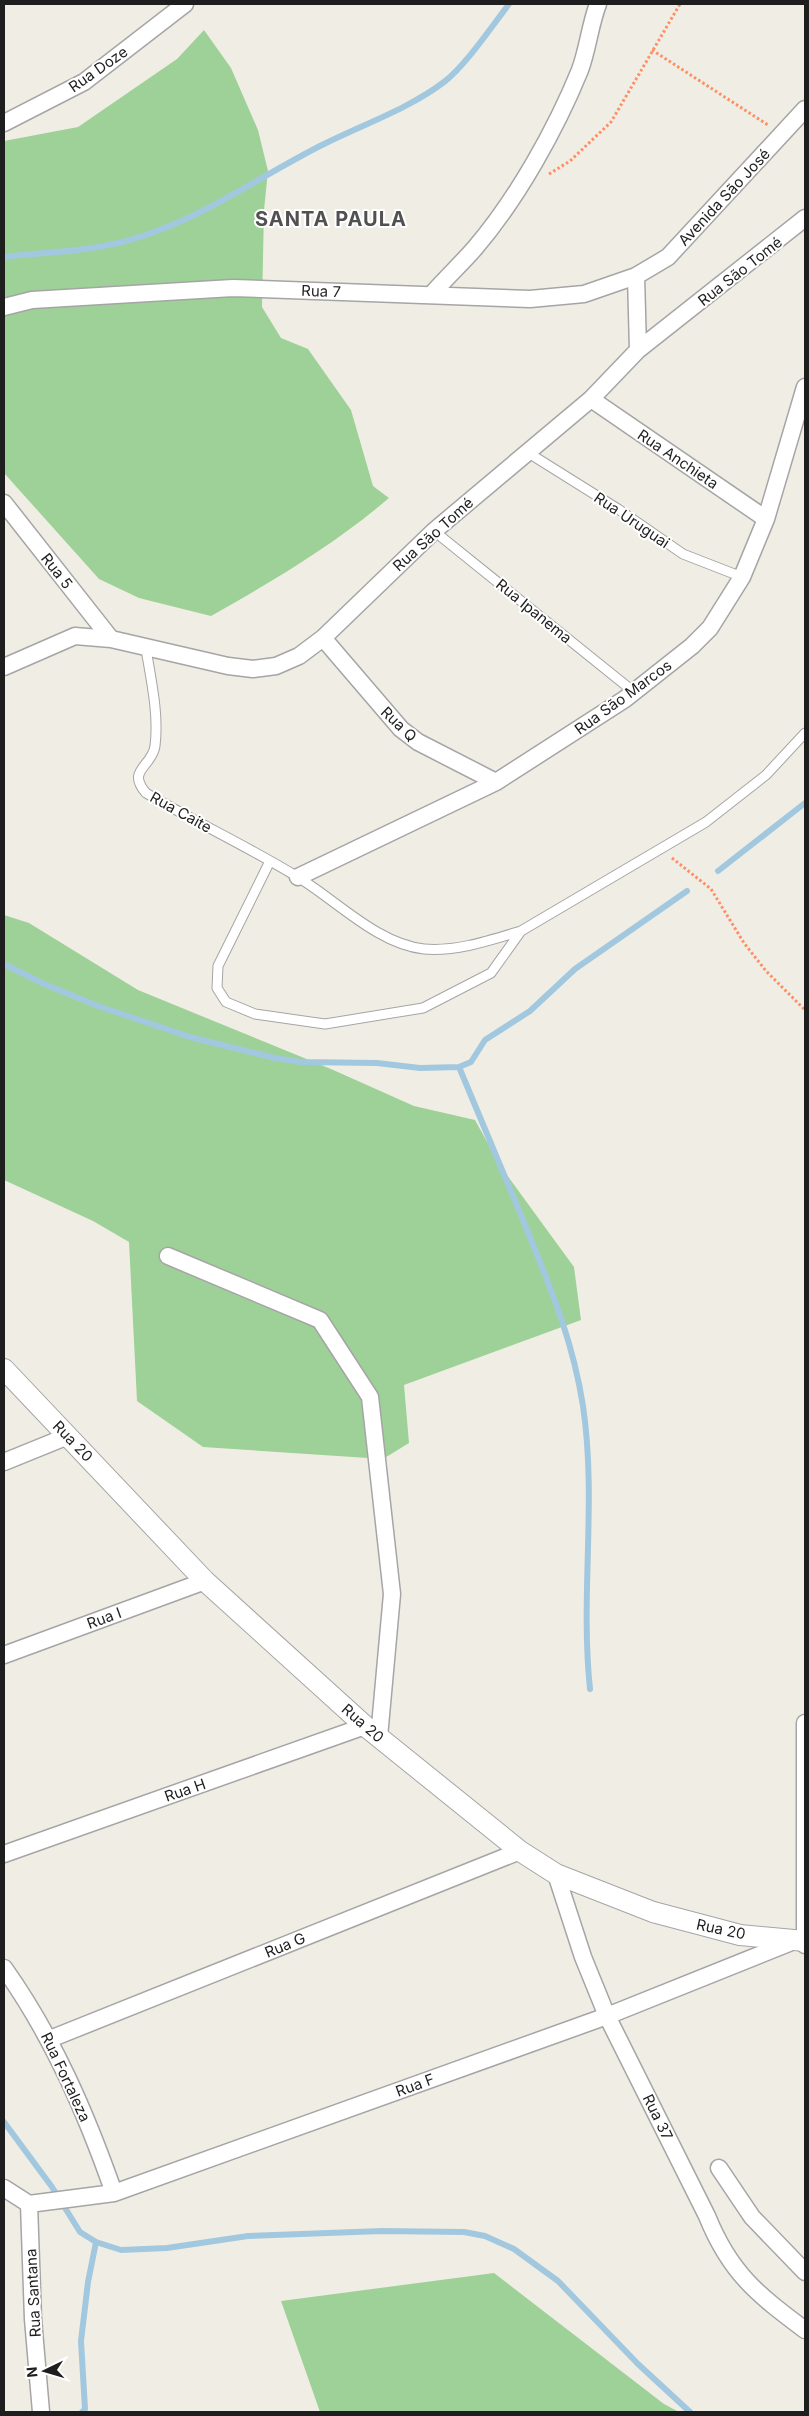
<svg xmlns="http://www.w3.org/2000/svg" width="809" height="2416" viewBox="0 0 809 2416" font-family="Inter,sans-serif">
  <style>
    .forest { fill: #9ed197 }
    .lines { fill: none; stroke-linecap: round; stroke-linejoin: round }
    .stream { stroke: #a2c8df; stroke-width: 6 }
    .service-casing { stroke: #a5a5a5; stroke-width: 11 }
    .minor-casing { stroke: #a5a5a5; stroke-width: 19 }
    .tertiary-casing { stroke: #a5a5a5; stroke-width: 22 }
    .path { stroke: #ff8e66; stroke-width: 3; stroke-dasharray: 2.5 2.5; stroke-linecap: butt }
    .service { stroke: #fff; stroke-width: 9 }
    .minor { stroke: #fff; stroke-width: 16 }
    .tertiary { stroke: #fff; stroke-width: 20 }
    .labels { text-anchor: middle; dominant-baseline: central; stroke-width: 4; stroke-linejoin: round; paint-order: stroke }
    .street-label { font-size: 15px; fill: #1e1e1e; stroke: #fff }
    .district-label { font-size: 20px; font-weight: bold; letter-spacing: 1px; fill: #515151; stroke: #fff }
  </style>
  <rect width="100%" height="100%" fill="#f0eee4"/>
  <path class="forest" d="M204,30L231,68L258,130L268,171L264,210L262,307L281,338L308,349L351,410L373,486L389,498C334,545 273,581 211,616L139,598L99,579L4,473V141L78,127L177,59Z
    M4,915L29,923L138,990L331,1069L414,1106L475,1120L501,1167L574,1267L581,1320L404,1385L409,1443L383,1459L203,1447L137,1401L129,1242L93,1221L4,1180Z
    M494,2273L664,2404L679,2412H320L281,2301Z"/>
  <g class="lines">
    <path class="stream" d="M4,257C38,253 75,252 109,245C186,230 251,181 320,146C361,125 407,110 444,82C465,66 492,26 509,4
      M718,871L805,803
      M4,964L44,984L98,1006L190,1037L275,1058L302,1062L377,1063L420,1068L459,1067L471,1062L485,1040L530,1011L575,969L687,891
      M459,1067C480,1118 502,1169 523,1220C549,1285 572,1336 583,1406C597,1500 580,1595 590,1689
      M4,2122L52,2187L80,2232L96,2242L121,2250L167,2248L248,2236L382,2231L464,2232L485,2236L514,2249L558,2281L638,2364L690,2412
      M82,2412L85,2409L81,2341L88,2282L96,2242"/>
    <defs>
      <path id="service" d="M527,452L618,509L683,554L742,577
        M434,531L634,692
        M146,649C151,680 159,714 155,746C152,767 126,770 146,793C195,822 247,846 296,876C335,899 377,944 424,949C456,952 491,940 521,931L706,822L766,775L805,733
        M270,861L218,966L217,988L226,1002L255,1014L325,1024L423,1008L491,973L521,931"/>
      <path id="minor" d="M4,123L84,82L185,4
        M636,276L638,350
        M431,295C445,279 461,264 475,248C517,199 556,129 580,70C588,48 590,25 598,4
        M4,307L32,300L233,288L530,299L584,294L636,276L668,257L805,109
        M591,399L766,519
        M4,503L111,639
        M323,638L401,729L418,742L496,782
        M4,667L75,636L111,639L228,666L253,669L276,666L299,656L323,638L434,531L591,399L638,350L805,218
        M298,877L496,782L625,699L692,646L710,628L742,577L766,519L805,387
        M168,1256L320,1320L370,1397L392,1594L379,1737
        M4,1462L68,1436
        M4,1655L205,1581
        M805,1723V1945
        M4,1854L365,1726
        M556,1874L583,1957L607,2016L707,2216C730,2273 757,2294 805,2330
        M4,1968C53,2037 86,2113 114,2193
        M50,2039L520,1851
        M719,2168L752,2217L805,2272
        M4,2188L29,2204
        M29,2204L114,2193L607,2016L794,1941
        M29,2204L33,2319L41,2412"/>
      <path id="tertiary" d="M4,1369L205,1581L365,1726L520,1851L556,1874L653,1912L740,1935L805,1941"/>
    </defs>
    <use href="#service" class="service-casing"/>
    <use href="#minor" class="minor-casing"/>
    <use href="#tertiary" class="tertiary-casing"/>
    <path class="path" d="M652,50L768,125
      M549,174L570,161L611,122L680,4
      M672,858L711,889L744,943L766,971L805,1010"/>
    <use href="#service" class="service"/>
    <use href="#minor" class="minor"/>
    <use href="#tertiary" class="tertiary"/>
  </g>
  <g class="labels">
    <g class="street-label">
      <text transform="translate(98 69) rotate(-35)">Rua Doze</text>
      <text transform="translate(724 197) rotate(-47)">Avenida São José</text>
      <text transform="translate(740 271) rotate(-38)">Rua São Tomé</text>
      <text transform="translate(321 291) rotate(2)">Rua 7</text>
      <text transform="translate(678 459) rotate(34)">Rua Anchieta</text>
      <text transform="translate(632 520) rotate(34)">Rua Uruguai</text>
      <text transform="translate(433 534) rotate(-42)">Rua São Tomé</text>
      <text transform="translate(57 571) rotate(52)">Rua 5</text>
      <text transform="translate(534 611) rotate(39)">Rua Ipanema</text>
      <text transform="translate(623 697) rotate(-36)">Rua São Marcos</text>
      <text transform="translate(399 724) rotate(44)">Rua Q</text>
      <text transform="translate(181 812) rotate(29)">Rua Caite</text>
      <text transform="translate(73 1441) rotate(46)">Rua 20</text>
      <text transform="translate(104 1618) rotate(-20)">Rua I</text>
      <text transform="translate(363 1723) rotate(41)">Rua 20</text>
      <text transform="translate(185 1790) rotate(-19)">Rua H</text>
      <text transform="translate(721 1929) rotate(12)">Rua 20</text>
      <text transform="translate(285 1945) rotate(-22)">Rua G</text>
      <text transform="translate(66 2077) rotate(65)">Rua Fortaleza</text>
      <text transform="translate(415 2085) rotate(-20)">Rua F</text>
      <text transform="translate(658 2117) rotate(64)">Rua 37</text>
      <text transform="translate(33 2293) rotate(-93)">Rua Santana</text>
    </g>
    <g class="district-label">
      <text x="331" y="219">SANTA PAULA</text>
    </g>
  </g>
  <rect width="809" height="2416" fill="none" stroke="#1e1e1e" stroke-width="10"/>
  <g transform="translate(45 2371) rotate(265)" stroke="#ffffff" stroke-width="4" paint-order="stroke">
  <path d="M0-4L9 19L0 12L-9 19Z" fill="#1e1e1e"/>
  <text y="-8" font-size="14" font-weight="bold" text-anchor="middle" fill="#1e1e1e">N</text>
  </g>
</svg>
